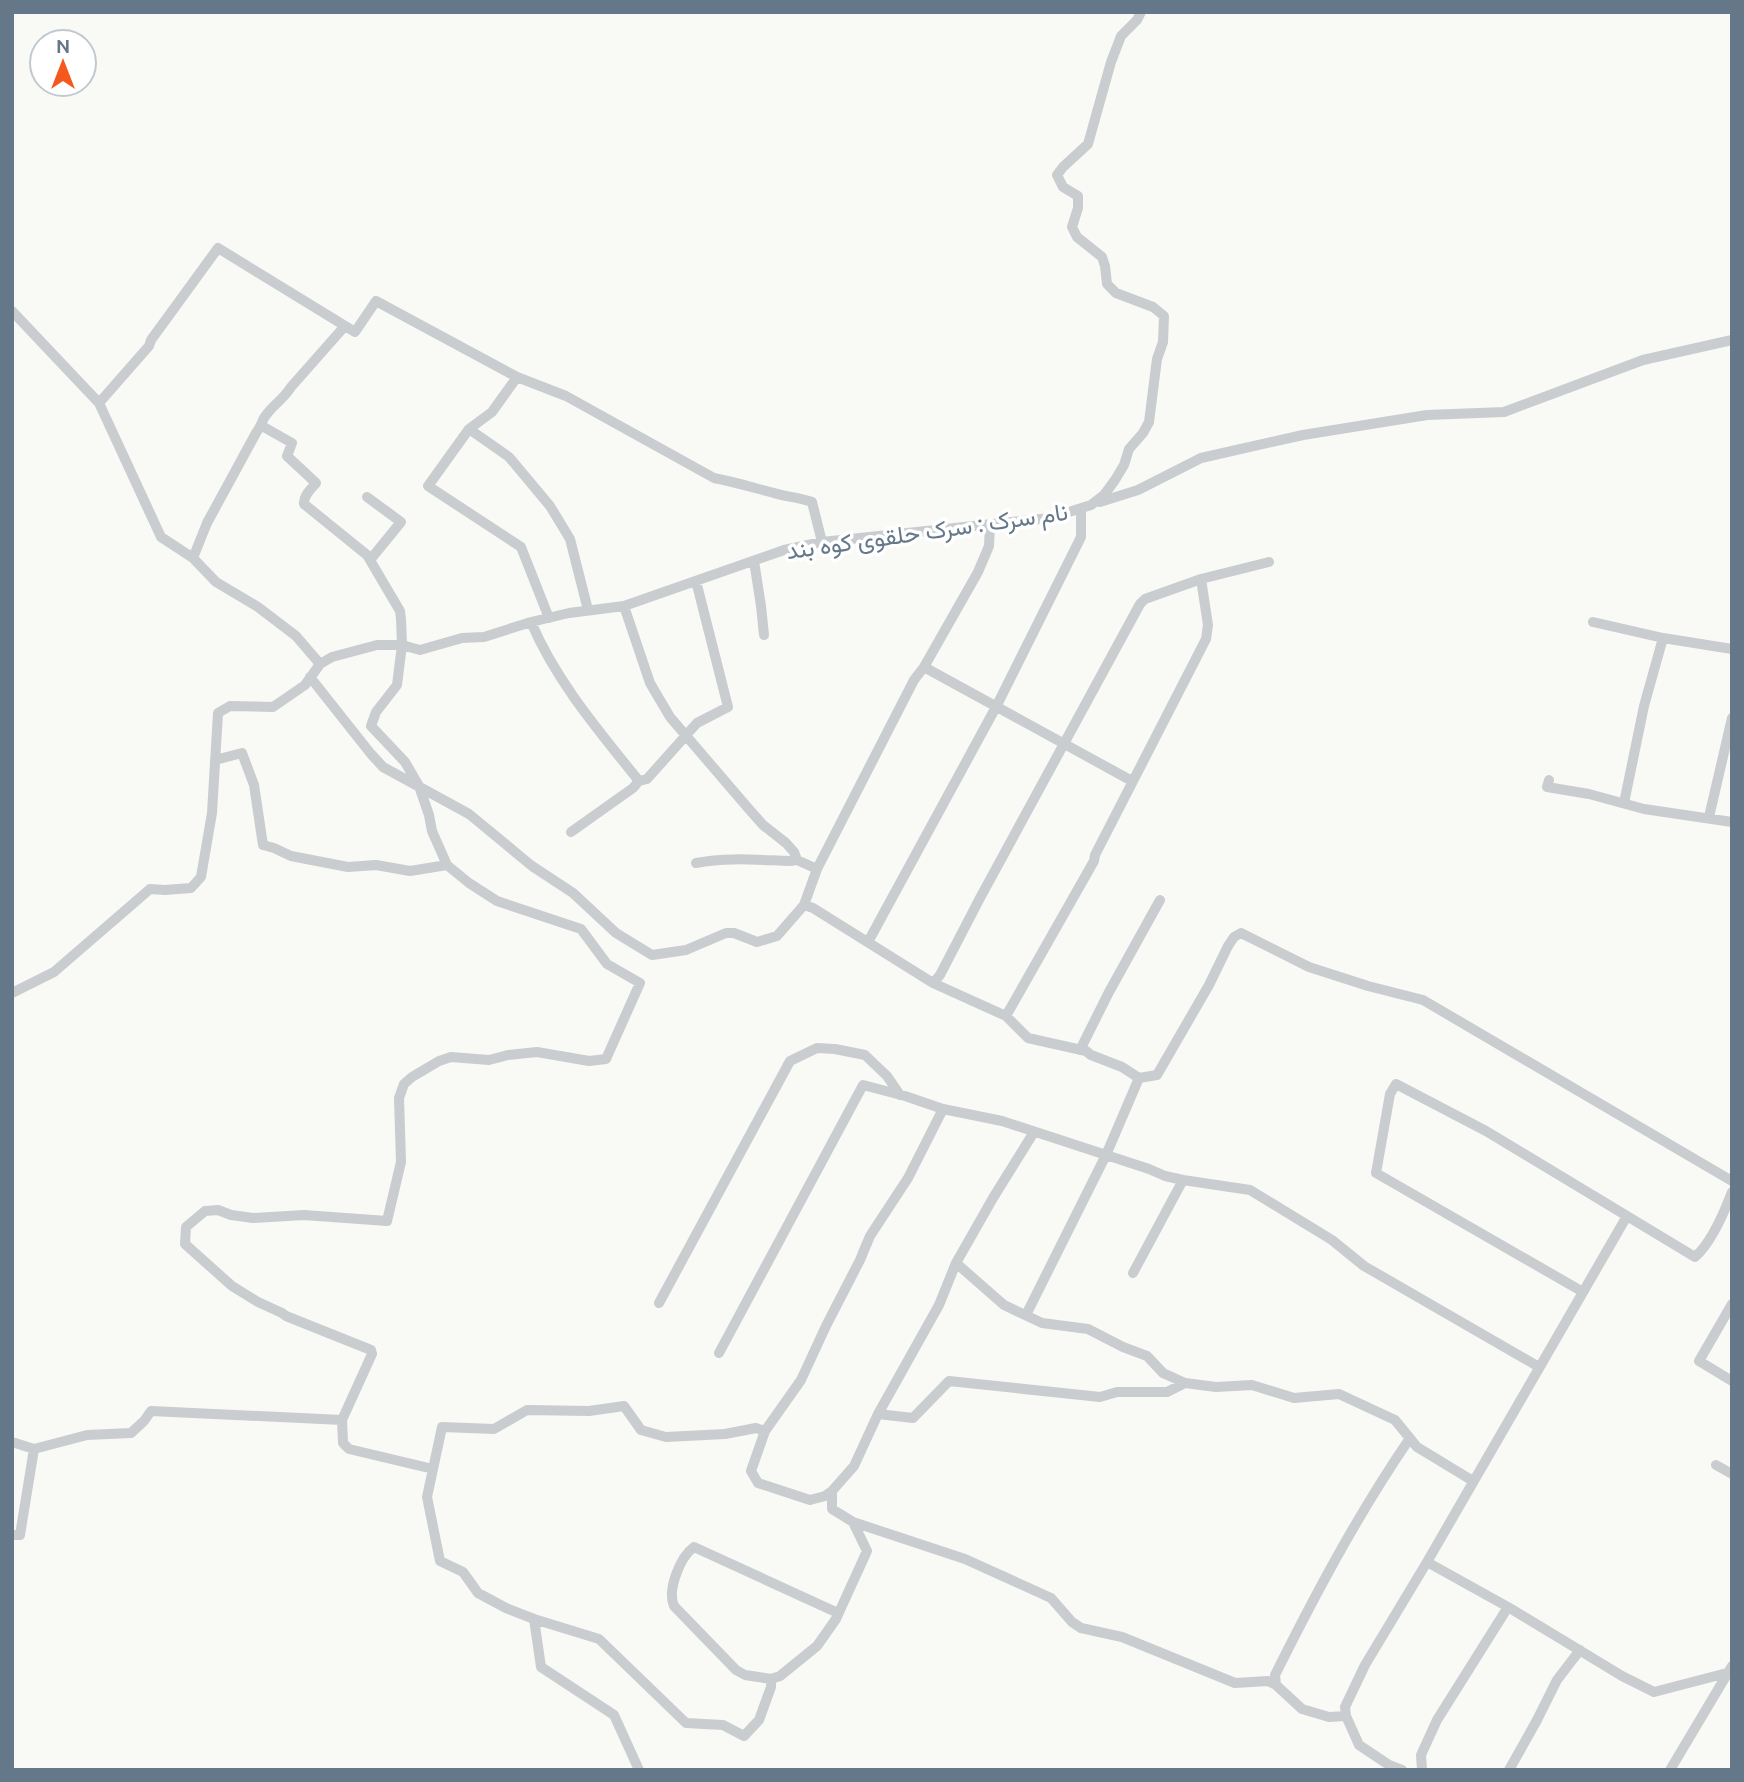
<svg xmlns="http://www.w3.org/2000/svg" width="1744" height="1782" viewBox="0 0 1744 1782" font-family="Ubuntu,Vazirmatn,sans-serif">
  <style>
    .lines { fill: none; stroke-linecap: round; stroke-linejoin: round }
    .street { stroke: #c9cdd0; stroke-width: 10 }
    .labels { text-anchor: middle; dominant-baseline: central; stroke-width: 7; stroke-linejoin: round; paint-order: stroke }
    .street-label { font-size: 24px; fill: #65788a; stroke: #fff }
  </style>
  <rect width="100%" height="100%" fill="#f9f9f6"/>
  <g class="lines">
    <path class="street" d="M12,311L99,403L161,537L193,558L216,582L258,607L296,636L320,664
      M517,377L492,412L469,429L428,486L521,547L549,618
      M99,403L149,346L151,340L218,248L355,332L376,301L517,377L566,396L714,478C735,482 754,488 774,493C786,497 799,497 812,502L822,542
      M262,426L292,443L287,456L316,483C311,489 303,496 304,504L367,555L400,611L401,619L402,645L397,685L376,712L371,726L405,762L419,786L429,815L432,831L447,865L469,883L497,901L581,929L607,964L640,983L606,1059L589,1061L537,1052L508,1055L489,1060L451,1057L439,1061L412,1077L404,1084L399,1098L401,1162L387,1221L304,1215L253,1218L231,1215L218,1210L205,1211L186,1227L185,1244L232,1286L258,1302L282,1313L286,1316L371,1350L372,1354L342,1420L343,1443L349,1449L433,1469
      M469,429L509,457L550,506L570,539L588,610
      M367,497L401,522L370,560
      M1100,502L1138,490L1201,458L1303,435L1427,415L1504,412L1643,360L1732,340
      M193,558L207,523L256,433C260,428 261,424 264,418C271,406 284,399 291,387L344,327
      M754,561L761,606L764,635
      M624,606L650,683L670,717L748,808L763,825L786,843L794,852L797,860
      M531,622C556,681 599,731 639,781
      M1593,622L1663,638L1732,649
      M924,667L1132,781
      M310,677L371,754L383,767L469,814L532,866L573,893L616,933L652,955L686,950L726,933H734L757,942L777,936L804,905L817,869L914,680L924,667L978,572L989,546L990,525
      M215,760L242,753L254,785L263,845L274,848L291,856L348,867L376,865L410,871L447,865
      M1549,780L1547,787L1589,794L1644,809L1732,822
      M1624,803L1644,706L1663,638
      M1709,817L1732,718
      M571,832L633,788L639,781L647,779L697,723L728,707L696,581
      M696,863C727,857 758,860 790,861L797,860L817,869
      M804,905L813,908L933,983L1006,1016L1028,1038L1086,1051L1091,1055L1122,1067L1139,1078L1157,1075L1209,985L1228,946L1234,937L1241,933L1309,967L1368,986L1423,1000L1732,1181
      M868,942L996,707L1081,537V509
      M933,983L940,975L980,898L1140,604L1145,599L1201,579L1269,562
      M12,993L54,972L150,889L165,890L191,888L201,877L212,813L218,713L230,706L273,707L305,685L320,664L332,657L377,645H402L420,650L462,638L484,637L531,622L569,613L624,606L784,550L822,542L1050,518L1091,505L1104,495L1115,480L1124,465L1129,449L1143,433L1149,422L1157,359L1163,342L1164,316L1153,307L1116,293L1107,284L1105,266L1102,257L1077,237L1072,227L1078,208V196L1063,187L1057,175L1063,167L1088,144L1111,62L1121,36L1137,20L1141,12
      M1006,1016L1094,861L1095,855L1206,639L1208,625L1201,579
      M1080,1050L1109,992L1160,900
      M943,1109L908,1178L870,1236L860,1260L826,1326L801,1380L765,1431L751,1471L758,1483L810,1500L825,1496L832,1491L854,1466L878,1414L939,1305L956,1263L993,1198L1034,1132
      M956,1263L1004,1305L1042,1323L1088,1329L1123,1347L1147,1356L1163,1373L1185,1383
      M1133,1273L1183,1180
      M1583,1292L1376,1173L1390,1094L1396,1084L1486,1131L1695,1257C1712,1242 1724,1213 1732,1192
      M659,1303L790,1061L817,1048L835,1049L865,1055L887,1076L900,1095
      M1732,1304L1699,1361L1732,1381
      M1026,1315L1106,1155L1139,1078
      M719,1353L863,1085L905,1096L943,1109L1002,1121L1149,1169L1165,1176L1183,1180L1250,1190L1332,1240L1364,1266L1539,1367
      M878,1414L913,1418L949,1381L1100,1397L1117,1392H1167L1185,1383L1216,1387L1252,1385L1294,1398L1339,1394L1395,1420L1417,1447L1473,1481
      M12,1442L34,1449L20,1535H12
      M34,1449L87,1435L131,1433L144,1421L151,1411L342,1420
      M1716,1465L1732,1474
      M832,1491V1509L853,1522L965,1559L1051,1598L1072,1622L1081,1628L1122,1637L1235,1683L1268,1681L1276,1685L1302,1709L1329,1717L1346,1716
      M1427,1562L1508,1607L1622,1676L1654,1692L1727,1673
      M838,1613L694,1547C680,1557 667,1590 674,1606L736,1670L745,1675L771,1679L780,1676L817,1646L836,1619L867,1551L853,1522
      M534,1619L599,1639L686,1723L723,1725L744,1736L759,1720L771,1687V1679
      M1276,1685L1275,1675C1316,1593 1358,1514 1410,1438
      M639,1770L614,1715L541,1667L534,1619L506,1608L478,1593L463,1572L440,1561L427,1497L442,1427L494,1429L527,1410L589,1411L624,1406L641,1430L666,1437L725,1434L756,1428L765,1431
      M1402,1770L1389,1765L1359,1745L1346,1716L1345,1707L1365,1665L1427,1562L1627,1216
      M1422,1770L1421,1755L1437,1720L1508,1607
      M1509,1770L1537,1720L1557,1680L1580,1650
      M1670,1770L1732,1666"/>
  </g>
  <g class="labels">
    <g class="street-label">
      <text transform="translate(927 531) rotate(-8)">نام سرک : سرک حلقوی کوه بند</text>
    </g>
  </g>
  <rect width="1744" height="1782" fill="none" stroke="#65788a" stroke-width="28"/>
  <g transform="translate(63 63)"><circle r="33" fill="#ffffff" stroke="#c1c9d0" stroke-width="2"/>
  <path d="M0-5L12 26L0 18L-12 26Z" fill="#f4581c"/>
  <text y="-10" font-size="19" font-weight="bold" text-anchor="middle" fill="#65788a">N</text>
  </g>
</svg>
